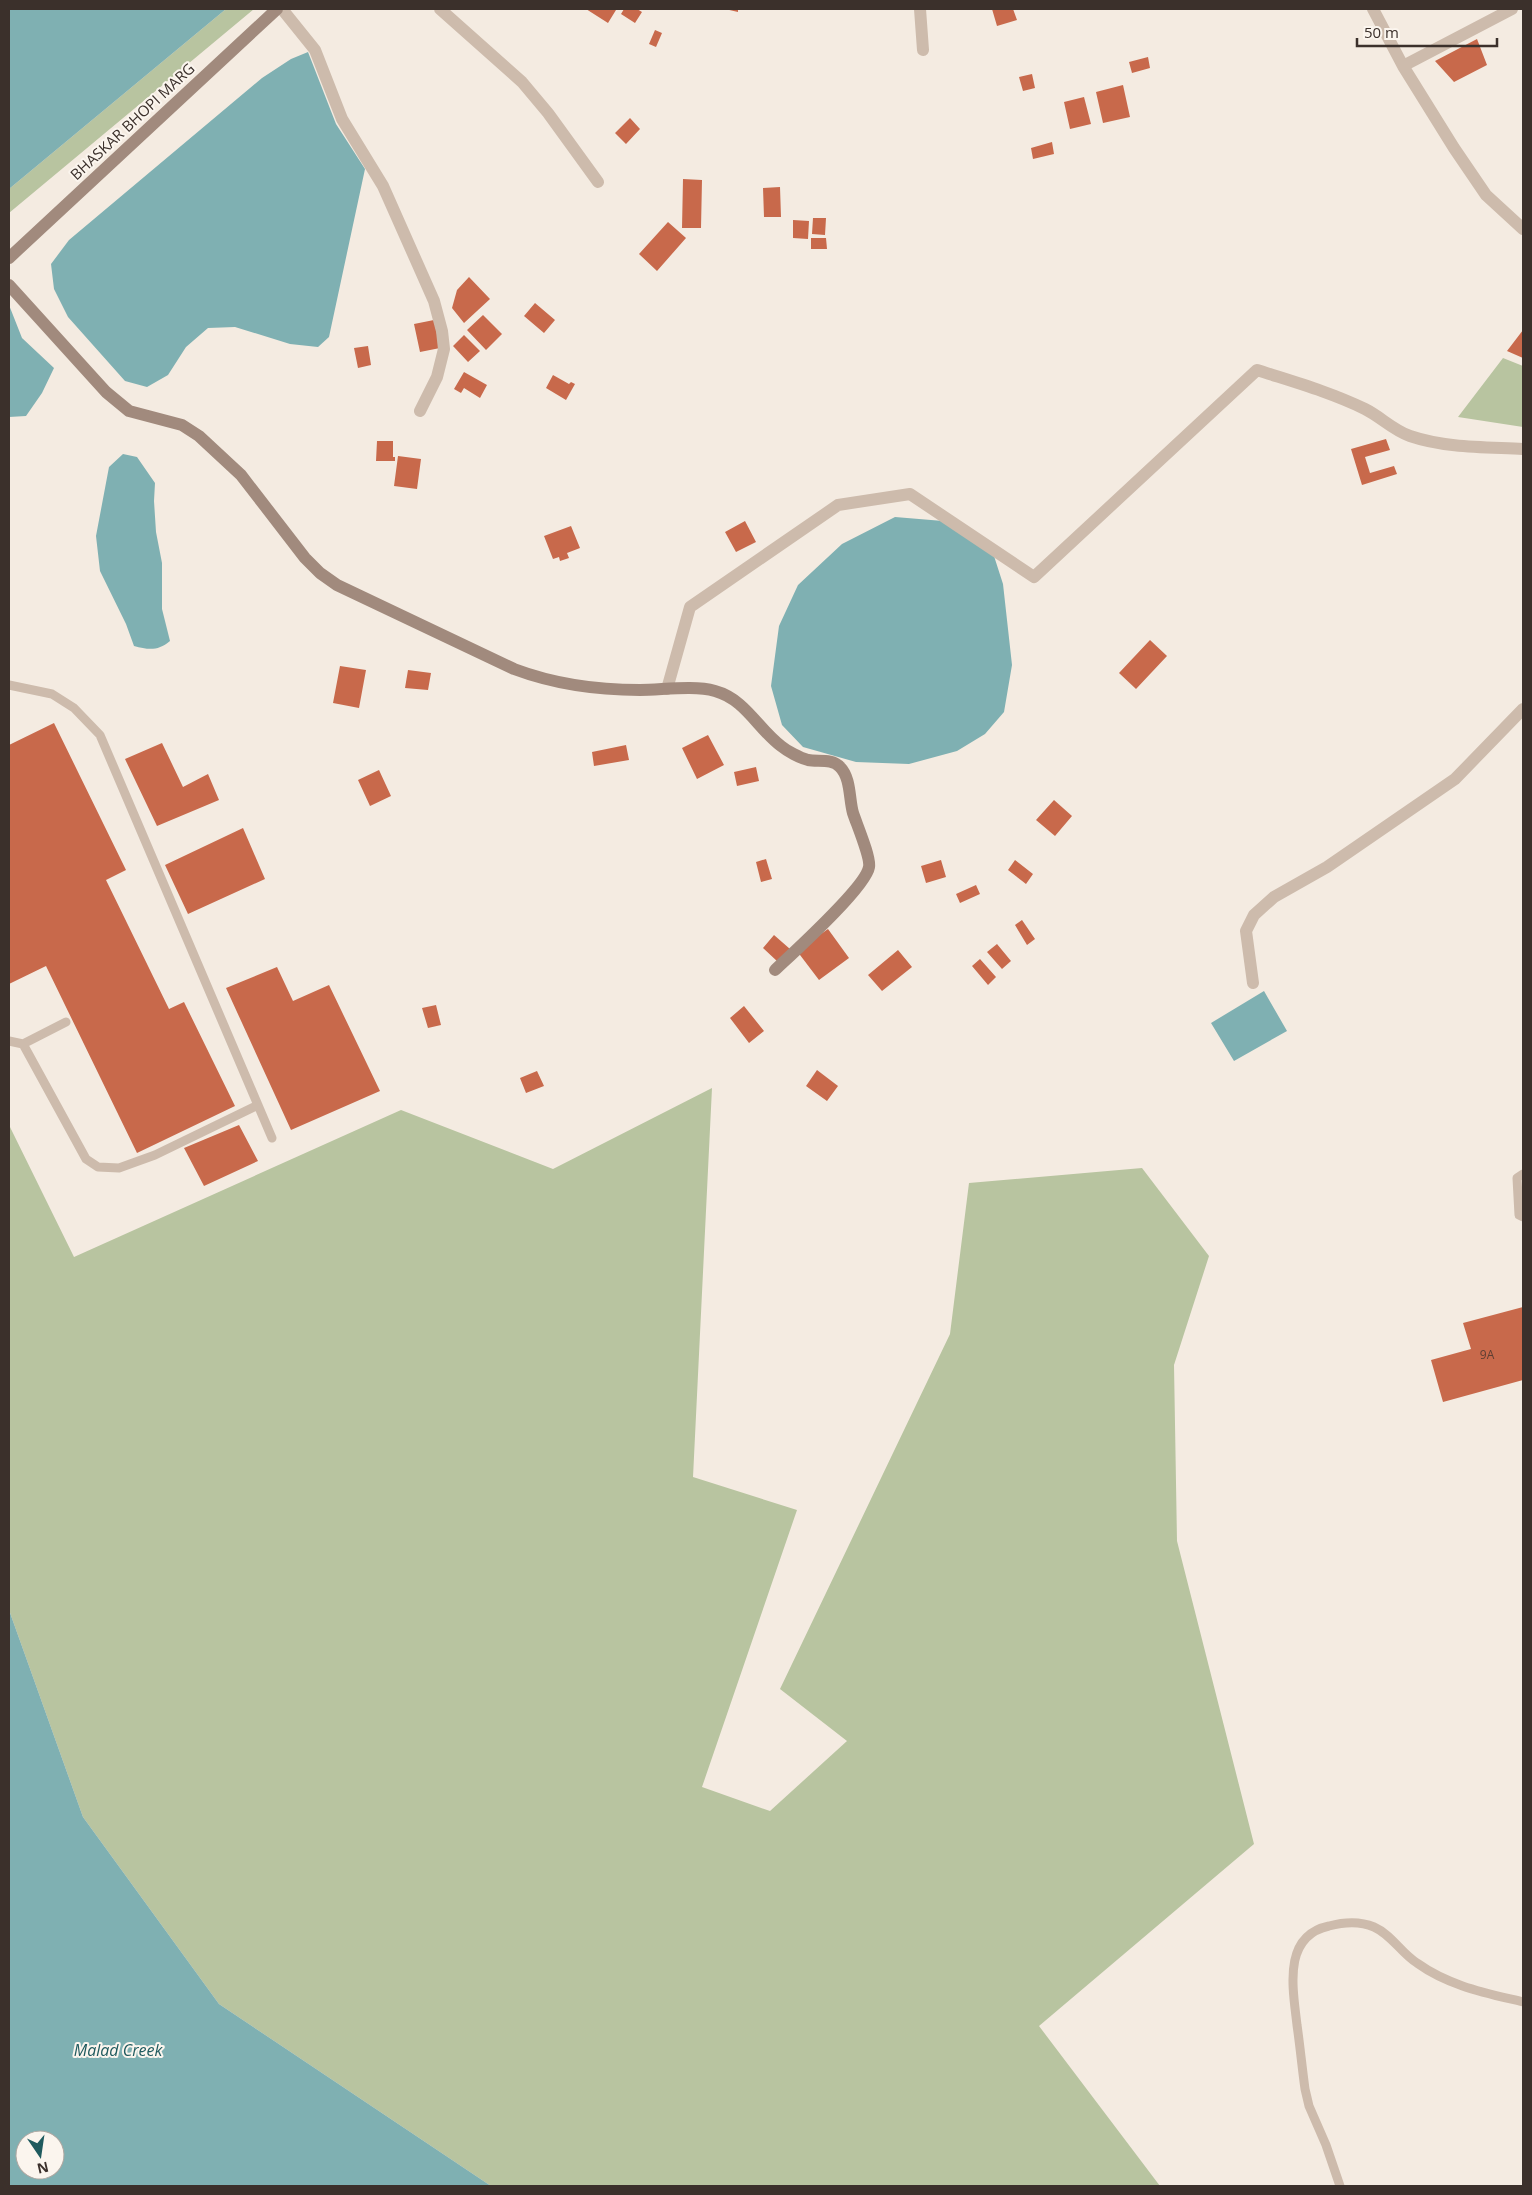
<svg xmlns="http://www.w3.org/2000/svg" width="1532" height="2195" viewBox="0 0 1532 2195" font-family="'Open Sans',sans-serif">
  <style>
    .green { fill: #b8c4a0 }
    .water { fill: #7fb0b2; fill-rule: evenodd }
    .building { fill: #c8694b }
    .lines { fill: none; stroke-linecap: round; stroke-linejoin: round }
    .lane { stroke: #cdbbac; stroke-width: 9 }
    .street { stroke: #cdbbac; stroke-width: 12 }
    .secondary { stroke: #a18a7d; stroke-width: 12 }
    .labels { text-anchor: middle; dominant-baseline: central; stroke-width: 4; stroke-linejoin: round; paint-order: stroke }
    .number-label { font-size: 12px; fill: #5e3e33 }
    .street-label { font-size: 15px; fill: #3b302b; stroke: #fbf5ee }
    .water-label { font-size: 16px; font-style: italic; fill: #1f5a5e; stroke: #fbf5ee }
  </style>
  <rect width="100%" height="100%" fill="#f4ebe1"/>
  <path class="green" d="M226,9H254L9,213V189Z
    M1503,358L1523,366V427L1458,417Z
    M712,1088L693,1477L797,1510L702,1787L770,1811L847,1741L780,1689L950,1334L969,1183L1142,1168L1209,1256L1174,1365L1177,1541L1254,1844L1039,2026L1160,2186H491L219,2004L83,1817L9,1610V1125L74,1257L401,1110L553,1169Z"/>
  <path class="water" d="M9,9H226L9,189Z
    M308,52L336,124L365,169L329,337L318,347L290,344L235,327L208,328L186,347L168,375L147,387L125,381L68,317L54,289L51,264L69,240L262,78L291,59Z
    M9,305L22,338L54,368L42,393L26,416L9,417Z
    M123,454L137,457L155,483L154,501L156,532L162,563V609L170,641C158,651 149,650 134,646L126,624L100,571L96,536L109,467Z
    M895,517L943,521L994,556L1003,584L1012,665L1004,712L985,734L957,751L909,764L856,762L803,747L782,725L771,686L779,626L798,585L842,544Z
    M1264,991L1287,1031L1234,1061L1211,1023Z
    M9,1610L83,1817L219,2004L491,2186H9ZM25,2140H55V2170H25Z"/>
  <path class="building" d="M586,9H614L616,10L608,23Z
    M624,9H637L642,12L635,23L621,14Z
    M725,9H738V12Z
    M992,9H1013L1017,20L997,26Z
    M655,30L662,33L656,47L649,44Z
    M1477,39L1487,65L1454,82L1435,61Z
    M1148,57L1150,68L1132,73L1129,62Z
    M1032,74L1035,88L1023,91L1019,77Z
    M1123,85L1130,117L1103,123L1096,92Z
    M1084,97L1091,124L1070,129L1064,102Z
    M630,118L640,129L626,144L615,133Z
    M1052,142L1054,154L1033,159L1031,148Z
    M683,179L702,180L701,228H682Z
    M780,187L781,217H764L763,188Z
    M813,218H826L825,235L812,234Z
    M793,220L809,221L808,239L793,238Z
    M668,222L686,238L657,271L639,254Z
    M811,238H826L827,249H811Z
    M469,277L490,299L464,323L452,308L457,290Z
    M535,303L555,320L544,333L524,316Z
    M483,315L502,334L486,350L467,330Z
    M434,320L440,348L420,352L414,324Z
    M1523,330V358L1507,351Z
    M464,335L480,351L468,362L453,346Z
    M368,346L371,365L358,368L354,348Z
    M464,372L487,385L480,398L464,388L461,393L454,389Z
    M553,375L569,384L571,382L575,384L566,400L546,388Z
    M1386,439L1390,450L1365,457L1370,473L1394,466L1397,474L1362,485L1351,449Z
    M377,441H393V457H395V461H376Z
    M398,456L421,459L417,489L394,486Z
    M745,521L756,542L736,552L725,532Z
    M571,526L580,548L567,553L569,558L560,561L559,557L553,559L544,536Z
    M1150,640L1167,656L1136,689L1119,673Z
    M340,666L366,670L359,708L333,703Z
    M408,670L431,673L428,690L405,688Z
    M54,723L126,870L106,880L169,1009L184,1002L235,1106L137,1153L46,966L9,984V745Z
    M708,735L724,765L697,779L682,748Z
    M162,743L183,787L208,774L219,800L157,826L125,759Z
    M626,745L629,760L594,766L592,752Z
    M756,767L759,781L737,786L734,772Z
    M379,770L391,796L370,806L358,780Z
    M1054,800L1072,816L1055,836L1036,820Z
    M243,828L265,879L188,914L165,865Z
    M766,859L772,879L761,882L756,862Z
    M941,860L946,877L926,883L921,866Z
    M1015,860L1033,874L1026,884L1008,870Z
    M976,885L980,894L960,903L956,894Z
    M1022,920L1035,939L1027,945L1015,925Z
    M828,929L849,958L819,980L797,951Z
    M774,935L790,949L778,962L763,948Z
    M997,944L1011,961L1002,969L987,952Z
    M898,950L912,967L882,991L868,975Z
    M980,959L996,977L988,985L972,966Z
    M277,967L293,1001L329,985L380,1091L291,1130L226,988Z
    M436,1005L441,1025L428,1028L422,1008Z
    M744,1006L764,1031L749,1043L730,1018Z
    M817,1070L838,1086L827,1101L806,1086Z
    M537,1071L544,1086L526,1093L520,1078Z
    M239,1125L258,1161L204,1186L184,1148Z
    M1523,1307V1380L1443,1402L1431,1360L1471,1349L1463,1323Z"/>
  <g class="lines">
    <path class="lane" d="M9,685L52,694L74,708L100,735L272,1138
      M9,1041L23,1044L66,1022
      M23,1044L86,1159L98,1167L119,1168L155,1155L258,1105
      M1523,1174L1517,1178L1519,1215L1523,1217
      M1340,2186L1326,2145L1309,2106L1305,2089C1302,2067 1300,2046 1297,2025C1293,1989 1282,1936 1329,1926C1344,1922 1360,1921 1374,1927C1392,1935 1401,1953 1417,1963C1449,1986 1486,1993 1523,2002"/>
    <path class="street" d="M282,9L315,50L342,119L383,186L434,301L442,331L444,349L437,377L420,411
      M440,9L522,82L548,113L598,182
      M920,9L923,50
      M1373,9L1403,66L1512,9
      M1403,66L1454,148L1486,195L1523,229
      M667,689L690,607L838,505L910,494L1034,577L1257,370C1294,382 1330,392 1365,409C1381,417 1393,430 1410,436C1445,448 1486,447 1523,449
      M1253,983L1246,931L1254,915L1274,897L1327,867L1455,779L1523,709"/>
    <path class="secondary" d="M9,258L277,9
      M9,285L106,392L129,411L182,425L199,436L241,475L305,558L320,573L337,585L514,669C554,684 597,690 640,690C662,690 694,685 715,691C745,699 758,729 781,746C787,751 800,758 808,760C818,762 832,758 840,767C851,778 849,799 853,813C857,825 871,858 869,867C866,887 793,953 775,970"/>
  </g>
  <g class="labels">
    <g class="number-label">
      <text x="1487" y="1354">9A</text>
    </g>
    <g class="street-label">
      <text transform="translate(132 121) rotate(-43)">BHASKAR BHOPI MARG</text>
    </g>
    <g class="water-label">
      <text x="118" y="2050">Malad Creek</text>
    </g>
  </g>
  <rect width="1532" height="2195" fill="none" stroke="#3b302b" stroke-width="20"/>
  <g transform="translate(40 2155) rotate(167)"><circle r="24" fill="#fbf5ee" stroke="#aea6a0"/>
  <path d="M0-4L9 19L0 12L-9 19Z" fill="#1f5a5e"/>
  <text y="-8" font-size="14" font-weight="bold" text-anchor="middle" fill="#3b302b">N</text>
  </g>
  <path d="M1357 38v8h140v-8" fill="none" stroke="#3b302b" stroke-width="2.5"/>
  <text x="1364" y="38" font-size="15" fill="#3b302b" stroke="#fbf5ee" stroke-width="4" paint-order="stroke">50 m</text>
</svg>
